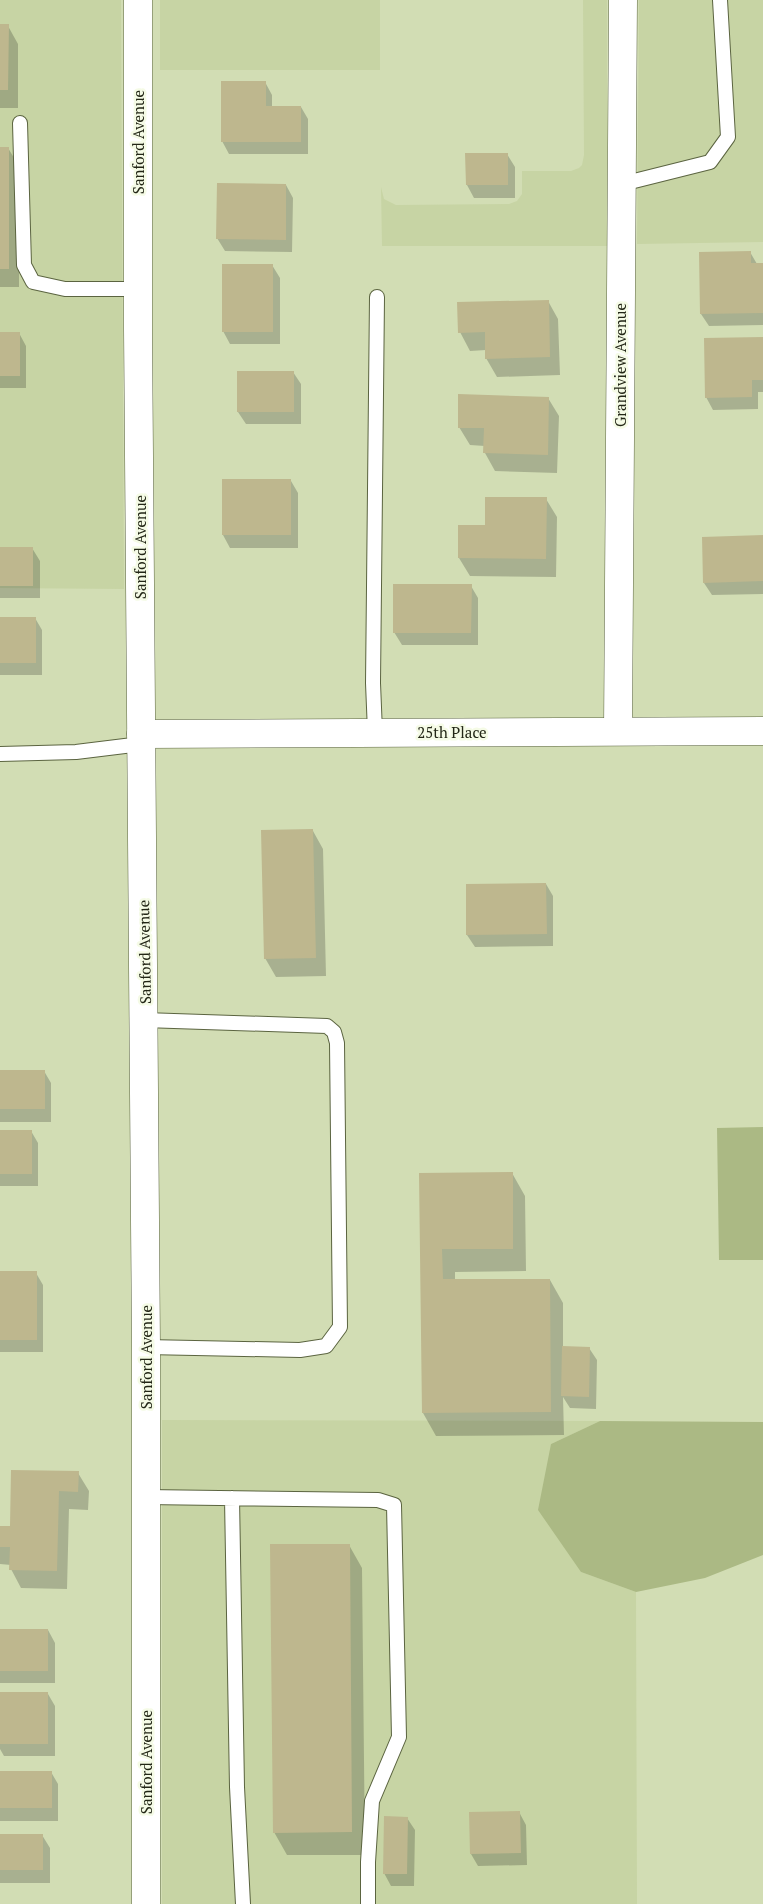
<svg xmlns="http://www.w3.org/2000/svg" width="763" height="1904" viewBox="0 0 763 1904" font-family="'PT Serif',serif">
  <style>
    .built { fill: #c7d4a4 }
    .green { fill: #abb984 }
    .shadow { fill: #0003 }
    .building { fill: #beb78e }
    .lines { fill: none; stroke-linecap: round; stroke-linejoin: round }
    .service-casing { stroke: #5b6440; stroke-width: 16 }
    .minor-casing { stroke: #5b6440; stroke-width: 29 }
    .secondary-casing { stroke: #5b6440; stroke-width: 29 }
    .service { stroke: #fff; stroke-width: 14 }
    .minor { stroke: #fff; stroke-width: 28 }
    .secondary { stroke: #fff; stroke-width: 28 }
    .labels { text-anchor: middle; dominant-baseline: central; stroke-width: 5; stroke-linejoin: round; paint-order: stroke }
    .street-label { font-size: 15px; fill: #222616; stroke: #f5fbe6 }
  </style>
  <rect width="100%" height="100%" fill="#d2ddb4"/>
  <path class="built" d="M0,0H121L124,589L0,588Z
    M160,0H380V70H160Z
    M583,0H607V246H382L381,187L384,199L396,205L509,204L517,201L522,194V171H571L579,168L582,165L584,155Z
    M639,0H763V242L637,244Z
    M162,1420L600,1421L551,1444L581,1572L636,1592L637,1904H162Z"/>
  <path class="green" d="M763,1127V1260H719L717,1128Z
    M600,1421L763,1422V1555L705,1578L636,1592L581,1572L538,1510L551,1444Z"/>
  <path class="shadow" d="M0,25L8,26L18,44V108H0Z
    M265,82L272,95V107H301L308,119V154H229L222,141Z
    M0,148H8L19,166V287H0Z
    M507,154L515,167V198H474L467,185Z
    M286,185L293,198L292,252L225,251L217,238Z
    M750,252L757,264H763V325L709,326L701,314Z
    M272,265L280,278V344H230L223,331Z
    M548,301L558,319L560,375L497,377L486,358V350L470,351L460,332Z
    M0,333H19L26,346V388H0Z
    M763,338V392H758V409L713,410L706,397Z
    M293,372L301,384V424H246L238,412Z
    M548,398L559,416L557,473L495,471L485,453V446L470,445L459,427Z
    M291,481L298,493V548H230L223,535Z
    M546,499L557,517L556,577L470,576L459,558L486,527Z
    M763,536V594L712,595L704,583Z
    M0,548H32L40,561V598H0Z
    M471,586L478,598V645H402L394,632Z
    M0,618H35L42,630V675H0Z
    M313,831L323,849L326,976L276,977L265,958Z
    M546,884L553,896V946L475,947L467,935Z
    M0,1071H44L51,1083V1122H0Z
    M0,1131H31L38,1143V1186H0Z
    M512,1173L525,1196L526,1271L455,1272V1280H550L563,1303V1347L589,1348L597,1360L596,1409L570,1408L563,1397L564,1435L436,1436L423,1413L421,1174Z
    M0,1273H36L43,1285V1352H0Z
    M78,1473L89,1491L88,1510L69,1509L67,1589L21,1588L11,1569V1565L0,1564V1527H12Z
    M349,1545L362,1568L365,1855H287L274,1832Z
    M0,1630H48L55,1643V1683H0Z
    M0,1694H48L55,1706V1756H4L0,1749Z
    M0,1772H51L58,1784V1821H0Z
    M519,1812L526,1825L527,1865L478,1866L471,1854Z
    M407,1818L415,1830L414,1886H391L384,1873Z
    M0,1835H42L50,1848V1883H0Z"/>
  <path class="building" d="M0,24H9L8,90H0Z
    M221,81H266V106H301V142H221Z
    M0,147H9V269H0Z
    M465,153H508V185H466Z
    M217,183L286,184V240L216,239Z
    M751,251V263H763V313L700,314L699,252Z
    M222,264H273V332H222Z
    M549,300L550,357L485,359V332L458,333L457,302Z
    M0,332H20V376H0Z
    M763,337V380H752V397L705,398L704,338Z
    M237,371H294V412H237Z
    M458,394L549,397L548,455L483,453L484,428H458Z
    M222,479H291V535H222Z
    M485,497H547L546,559L458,558V525H485Z
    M763,535V581L703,583L702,537Z
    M0,547H33V586H0Z
    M393,584H472L471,633H393Z
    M0,617H36V663H0Z
    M313,829L316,958L264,959L261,830Z
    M546,883L547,934L466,935V884Z
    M0,1070H45V1109H0Z
    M0,1130H32V1174H0Z
    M513,1172V1249H442L443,1279H550L551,1412L422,1413L419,1173Z
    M0,1271H37V1340H0Z
    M562,1346L590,1347L589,1397L561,1396Z
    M11,1470L79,1471L78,1492L59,1491L57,1571L9,1570L10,1547H0V1526H10Z
    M270,1544H350L352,1832L273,1833Z
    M0,1629H48V1671H0Z
    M0,1692H48V1744H0Z
    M0,1771H52V1808H0Z
    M520,1811L521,1853L470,1854L469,1812Z
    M384,1816L408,1817L407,1874H383Z
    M0,1834H43V1870H0Z"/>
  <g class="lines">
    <defs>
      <path id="service" d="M20,123L24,265L33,282L65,289H138
        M622,184L710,162L728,137L720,0
        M375,732L373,683L377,297
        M0,754L76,752L141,744
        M144,1020L327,1026L334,1032L337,1043L340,1327L326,1346L300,1350L146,1347
        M146,1497L378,1500L394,1505L399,1737L372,1801L368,1862V1904
        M232,1498L237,1787L243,1904"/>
      <path id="minor" d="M618,731L623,0
        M141,734L763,731"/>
      <path id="secondary" d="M138,0V329L146,1347V1904"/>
    </defs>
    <use href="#service" class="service-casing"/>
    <use href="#minor" class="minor-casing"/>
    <use href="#secondary" class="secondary-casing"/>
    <use href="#service" class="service"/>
    <use href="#minor" class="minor"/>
    <use href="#secondary" class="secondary"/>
  </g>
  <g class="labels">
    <g class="street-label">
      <text transform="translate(138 142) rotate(-90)">Sanford Avenue</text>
      <text transform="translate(620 365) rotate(-90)">Grandview Avenue</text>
      <text transform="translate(140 547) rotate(-90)">Sanford Avenue</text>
      <text x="452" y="732">25th Place</text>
      <text transform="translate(144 952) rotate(-91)">Sanford Avenue</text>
      <text transform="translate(146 1357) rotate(-90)">Sanford Avenue</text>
      <text transform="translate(146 1762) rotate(-90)">Sanford Avenue</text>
    </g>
  </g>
</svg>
